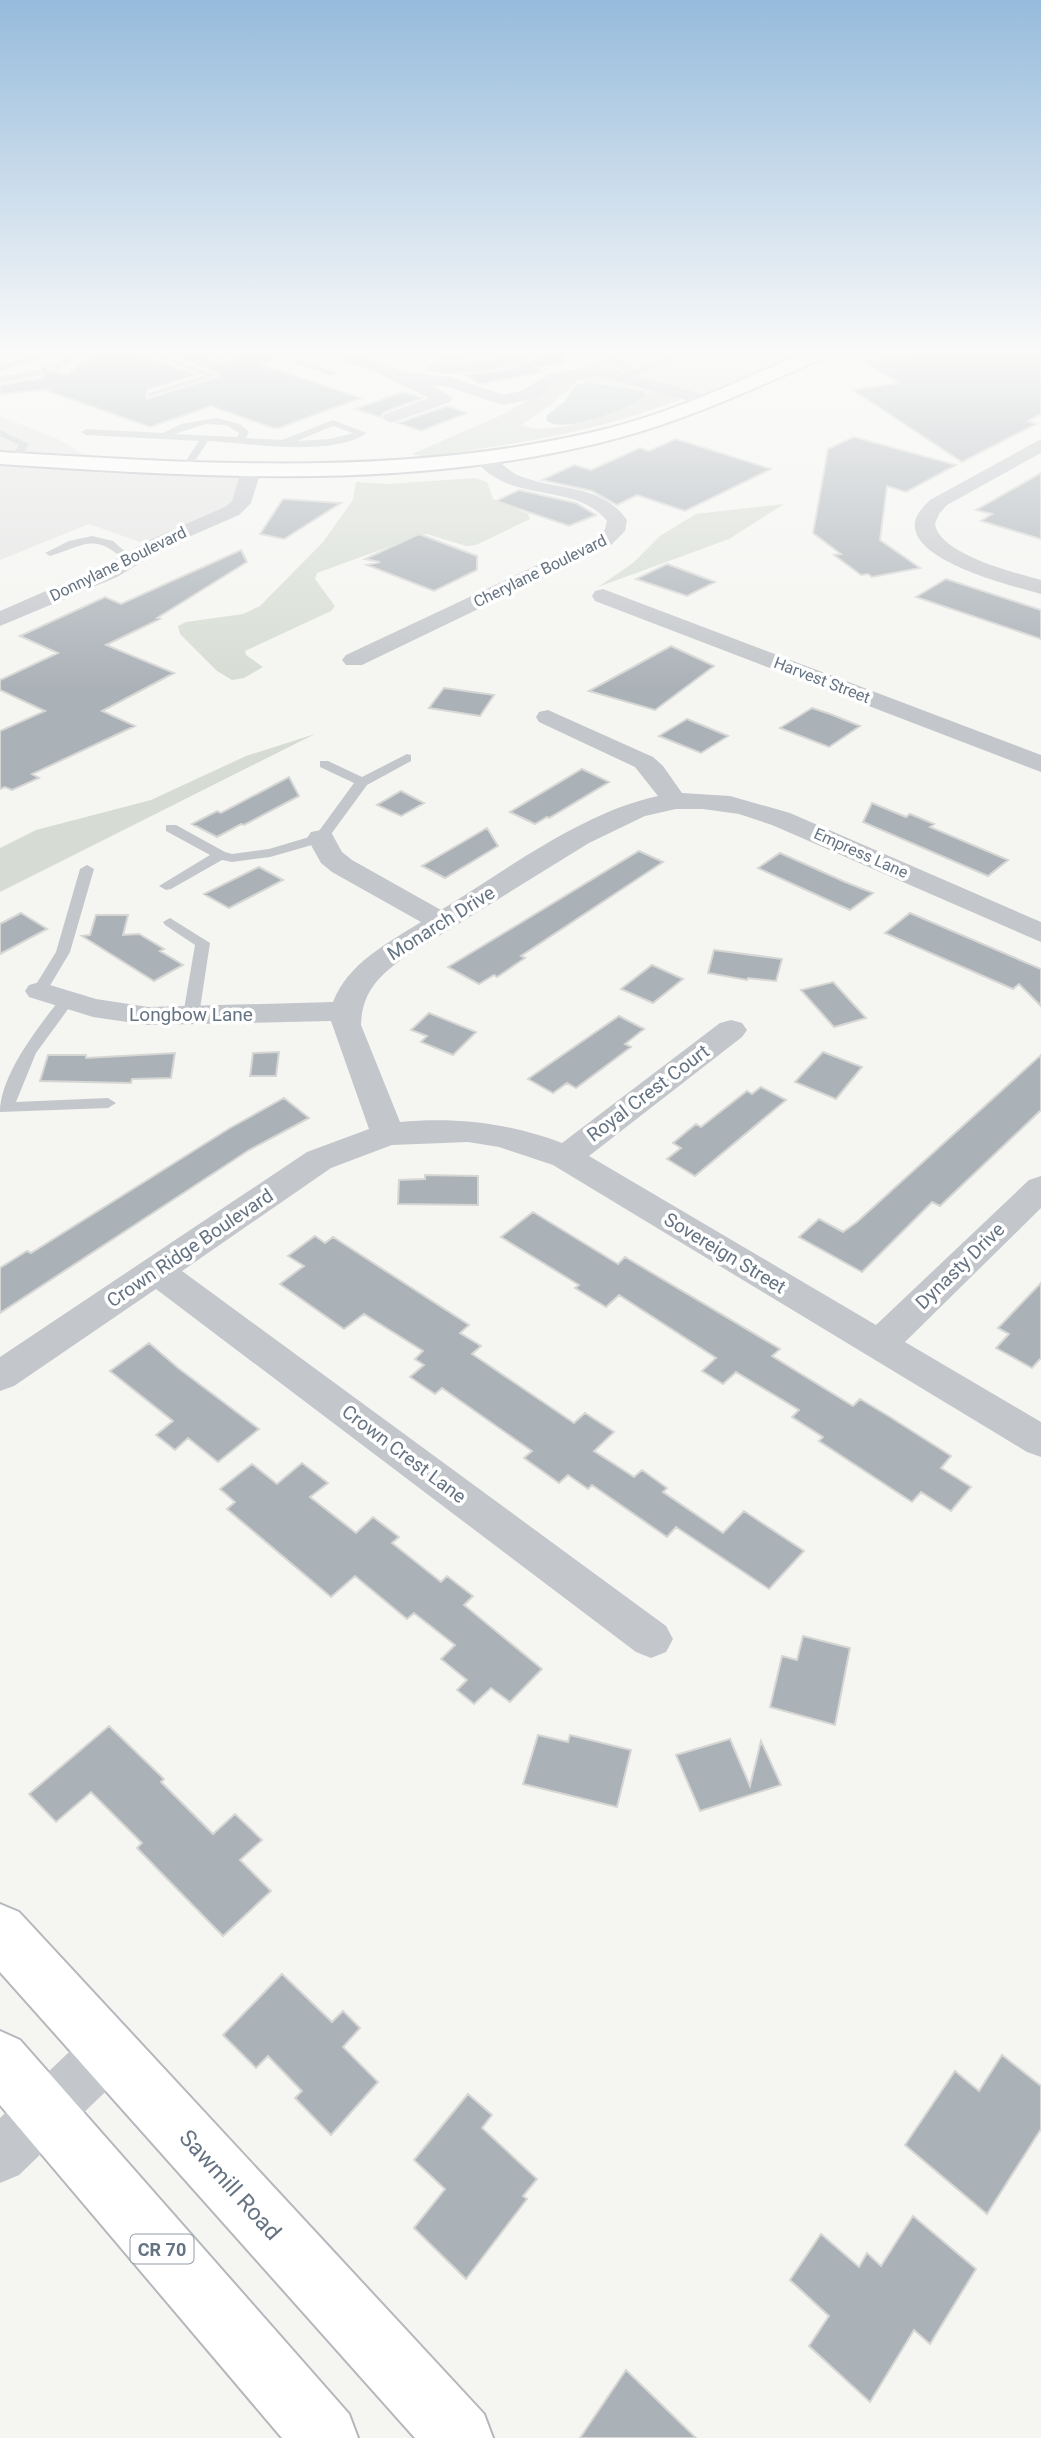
<svg xmlns="http://www.w3.org/2000/svg" width="1041" height="2438" viewBox="0 0 1041 2438" font-family="Roboto,sans-serif">
  <style>
    .built { fill: #e3e4e3 }
    .green { fill: #d6dcd3 }
    .water { fill: #bbc5ca }
    .building { fill: #aab1b7; stroke: #d6d7d4; stroke-width: 2 }
    .lines { fill: none; stroke-linecap: round; stroke-linejoin: round }
    .primary-casing { stroke: #b4b8bc; stroke-width: 4 }
    .lane { fill: #c3c6ca; fill-rule: evenodd }
    .street { fill: #c3c6ca; fill-rule: evenodd }
    .primary { fill: #fff; fill-rule: evenodd }
    .labels { text-anchor: middle; dominant-baseline: central; stroke-width: 7; stroke-linejoin: round; paint-order: stroke }
    .far-street-label { font-size: 16px; fill: #657383; stroke: #fff }
    .shield { fill: #fff; stroke: #939da8; stroke-width: 2 }
    .shield-label { font-size: 18px; font-weight: bold; fill: #657383 }
    .street-label { font-size: 19px; fill: #657383; stroke: #fff }
    .near-street-label { font-size: 23px; fill: #657383; stroke: #fff }
  </style>
  <rect width="100%" height="100%" fill="#f5f5f2"/>
  <path class="built" d="M613,349H827L707,401L564,378Z
    M0,416L60,440L97,464L261,470L242,505L154,547L89,524L0,560Z"/>
  <path class="green" d="M564,378L578,381L548,407L521,425C547,438 628,413 648,393L644,391L684,398C615,425 544,440 470,450C452,453 429,459 412,454L504,414Z
    M475,478L487,482L493,499L528,514L530,519L476,545L466,546L427,534L421,535L317,573L315,579L335,606L331,611L245,651L246,655L263,667L244,678L232,680L217,671L180,634L178,626L186,622L243,614L260,606L323,542L353,500L356,482L388,484Z
    M784,504L729,539L598,587L633,563L660,536L696,514Z
    M315,734L0,892V848L36,830L151,800L246,756Z"/>
  <path class="water" d="M587,382L644,391L647,396C630,408 562,436 546,420L547,415L564,402L576,385Z"/>
  <path class="building" d="M98,349L131,351L197,375L147,390L146,399L220,376L219,373L163,353L177,354L193,349H234L211,358L219,364L255,349H294V353L260,364L361,398L279,428H273L211,406L150,427L48,391L50,389L0,394V385L42,378L44,374L39,367L45,366L50,371L68,374Z
    M425,349H512L513,351L463,360H443Z
    M535,349H563L564,363L536,367L543,372L480,384L466,375L500,371L530,362L539,356Z
    M946,349H1041V414L1028,421L1036,424L962,462L853,390L899,383L863,361Z
    M403,392L422,398L384,412L380,417L355,409Z
    M447,406L467,413L421,431L398,423Z
    M854,437L956,465L906,492L887,486L880,540L920,568L872,577L868,574L861,575L834,555L841,554L813,533L828,449Z
    M676,439L771,469L685,511L637,495L617,505L592,491L542,480L574,465L591,470L640,448L649,451Z
    M1041,473V539L981,521L992,514L976,510Z
    M519,490L576,503L596,515L569,526L496,501Z
    M283,499L341,503L284,539L260,534Z
    M419,534L477,556V570L434,591L367,565L380,562L365,559Z
    M241,550L247,562L157,618L160,619L106,645L174,673L102,711L135,726L32,774L39,778L12,790L5,787L0,789V731L45,711L0,690V680L58,653L20,636L105,597L121,604Z
    M667,564L715,582L687,596L636,579Z
    M946,579L1041,610V639L916,597Z
    M671,646L714,666L655,710L589,691Z
    M444,688L494,695L480,716L429,708Z
    M812,708L830,714L860,726L829,747L780,728Z
    M687,719L728,736L701,753L659,736Z
    M582,769L609,782L549,818L547,817L535,824L510,812Z
    M289,777L299,796L244,825L241,824L217,837L192,824L217,811L221,813Z
    M401,791L424,803L401,816L377,805Z
    M872,803L906,817L910,814L934,824L930,827L1008,860L988,876L863,822Z
    M487,828L498,846L445,878L422,866Z
    M639,851L663,862L521,956L525,958L497,977L494,975L479,984L448,967Z
    M780,853L845,882L873,893L850,910L758,868Z
    M259,867L283,880L229,908L204,894Z
    M21,913L47,929L0,954V924Z
    M910,913L1041,969V1006L1019,984L1013,989L885,933Z
    M96,915H128L123,935L139,934L164,949L160,951L183,965L154,981L82,936L90,935Z
    M714,950L782,959L776,981L748,978L747,980L708,973Z
    M652,965L683,979L653,1003L621,989Z
    M833,982L866,1018L834,1027L801,990Z
    M429,1013L476,1032L453,1055L421,1042L427,1036L411,1030Z
    M619,1016L644,1029L625,1044L631,1047L576,1088L567,1083L553,1093L528,1079Z
    M279,1052L276,1076H250L253,1053Z
    M823,1052L862,1067L836,1099L795,1082Z
    M175,1053L171,1078L132,1079L131,1083L40,1081L48,1055H86V1058Z
    M1041,1055V1110L940,1206L932,1202L862,1272L799,1237L819,1219L843,1232L857,1222Z
    M761,1087L786,1100L695,1176L667,1159L681,1148L673,1143L696,1124L701,1127L747,1091L752,1094Z
    M284,1098L309,1118L249,1150L0,1313V1268L27,1251L31,1253L230,1128Z
    M425,1175L478,1176V1205L398,1204L399,1180L425,1179Z
    M533,1212L618,1264L625,1257L780,1349L772,1356L853,1406L860,1399L890,1417L951,1456L941,1468L971,1487L951,1511L921,1492L912,1502L819,1441L823,1437L792,1417L799,1410L736,1372L723,1384L702,1371L716,1358L619,1295L606,1307L575,1288L579,1285L501,1237Z
    M315,1236L325,1243L333,1237L469,1325L460,1333L481,1346L472,1354L574,1423L585,1413L614,1432L594,1451L634,1477L642,1470L667,1488L663,1492L723,1533L744,1511L804,1551L769,1589L676,1527L667,1537L592,1485L588,1489L568,1475L559,1483L524,1458L532,1451L442,1388L435,1394L410,1377L424,1365L415,1359L423,1351L364,1314L344,1329L280,1284L304,1266L288,1256Z
    M1041,1283V1358L1032,1368L996,1348L1009,1334L998,1328Z
    M149,1343L178,1368L259,1429L218,1462L188,1438L175,1450L156,1435L173,1421L110,1371Z
    M302,1463L328,1483L310,1497L356,1533L373,1517L399,1537L392,1543L441,1582L447,1576L473,1596L464,1605L542,1669L510,1702L491,1688L474,1704L457,1690L467,1680L441,1659L455,1645L414,1613L407,1619L355,1576L331,1597L227,1509L235,1502L220,1489L252,1464L277,1484Z
    M803,1636L850,1648L835,1725L770,1707L782,1656L797,1660Z
    M109,1726L164,1779L161,1782L213,1834L235,1814L262,1840L240,1860L271,1891L223,1936L137,1848L142,1843L91,1792L56,1822L29,1794Z
    M538,1735L568,1742L570,1735L631,1750L617,1807L523,1784Z
    M730,1739L750,1786L761,1741L781,1785L700,1811L676,1755Z
    M282,1974L332,2022L343,2011L360,2028L343,2047L378,2082L331,2135L295,2098L302,2091L268,2056L256,2068L223,2035Z
    M1002,2055L1041,2086V2129L987,2214L905,2145L955,2071L979,2091Z
    M468,2094L492,2115L482,2128L537,2179L523,2196L527,2199L466,2279L414,2228L445,2189L414,2160Z
    M913,2216L976,2269L930,2344L914,2330L870,2402L809,2346L829,2316L790,2280L821,2234L859,2267L867,2253L881,2266Z
    M626,2370L696,2438H580Z"/>
  <g class="lines">
    <defs>
      <path id="primary" d="M813,349H837L835,353C763,384 693,418 618,438C416,492 205,477 0,464V452C202,464 407,478 606,429C678,411 745,378 813,349Z
        M0,1904L19,1912L484,2414L493,2438H415L0,1972Z
        M0,2031L20,2040L349,2414L358,2438H282L0,2105Z"/>
    </defs>
    <use href="#primary" class="primary-casing"/>
    <path class="lane" d="M57,349H69L0,371V365Z
      M82,349H91L58,370L51,368Z
      M133,349H144L218,375L148,397V393L205,375Z
      M241,349H252L220,361L213,359Z
      M630,349H641L619,359L634,371L672,355L658,349L680,352L699,349L627,380L623,377L627,374L609,358Z
      M293,359H299L337,373L333,376L293,363Z
      M39,370L42,375L0,383V377Z
      M217,418L240,424L249,432L246,438L282,440L333,420L367,433C329,458 251,443 208,441L189,470L186,471L181,468L199,441L86,435L81,432L86,429L163,433L181,424ZM206,424L226,425L239,433L237,437L174,434ZM333,426L353,433L330,439L297,441Z
      M0,430L29,444L19,461L11,459L19,445L0,436Z
      M92,536L113,541L135,560L126,562C95,532 86,545 50,556L45,553L69,541Z
      M407,754L411,755V761L367,785L326,841L270,857L232,862L222,860L171,889L166,890L159,886L210,855L166,831V825H176L225,852L232,854L269,849L316,835L354,783L320,767V761H328L362,777Z
      M87,865L94,869L70,952L45,994H35L32,991L56,952L80,869Z
      M170,918L210,943L199,1015L191,1020L183,1015L195,945L165,925L163,922Z
      M66,996L74,1001L36,1053L16,1102L108,1098L116,1103L108,1108L0,1112C0,1075 39,1026 61,998Z"/>
    <path class="street" d="M318,349H341L403,372L450,377L504,395L521,391L549,374L598,366L713,397L716,401L707,406L598,376L560,382L533,399L503,405L448,387L431,385L453,398L450,402L391,423L382,418L385,414L429,398L373,371L320,353Z
      M515,349H532L536,355C526,368 438,380 426,368L435,363H463L518,353Z
      M1041,439V453L947,505L939,514L935,524C939,554 1015,573 1041,580V594C1012,586 919,563 915,528C913,517 923,507 930,500Z
      M484,452C497,456 506,471 520,476C557,491 601,483 627,520L625,531L611,545L362,665H346L342,660L346,655L597,537L605,529L607,521C574,480 508,506 474,458Z
      M251,465L261,471L251,503L239,515L168,546L117,577L0,626V611L101,567L154,538L225,507L232,501L241,471Z
      M603,589L1041,755V772L595,601L592,596L595,591Z
      M548,710L653,757L663,766L682,793L730,796L790,813L1041,922V942L772,825L739,814L703,809H676L645,816L589,843L408,955C381,974 362,990 361,1025L400,1122C456,1117 509,1123 562,1143L720,1023L731,1020L742,1023L747,1030L742,1037L589,1156L876,1325L1029,1180L1041,1176V1208L905,1342L1041,1422V1457L1027,1452L553,1165L499,1147L468,1142L392,1145L331,1168L182,1271L666,1626L673,1639L666,1652L651,1658L636,1652L156,1289L14,1386L0,1391V1357L307,1152L369,1129L331,1021L148,1025L93,1017L29,997L25,991L29,985L40,982L96,999L148,1007L333,1002C348,963 388,943 421,922L332,872L321,863L307,838L311,832L321,830L331,832L342,852L352,860L441,910C506,870 583,812 658,796L635,767L539,722L536,717L539,712Z
      M109,2025L128,2032L135,2051L128,2070L19,2175L0,2183V2118L90,2032Z"/>
    <use href="#primary" class="primary"/>
  </g>
  <linearGradient id="sky" x2="0" y2="1"><stop stop-color="#96bbdc"/><stop offset="0.51" stop-color="#fafaf9"/><stop offset="1" stop-color="#fafaf9" stop-opacity="0"/></linearGradient>
  <rect width="1041" height="690" fill="url(#sky)"/>
  <g class="labels">
    <g class="far-street-label">
      <text transform="translate(118 564) rotate(-26)">Donnylane Boulevard</text>
      <text transform="translate(540 571) rotate(-26)">Cherylane Boulevard</text>
      <text transform="translate(822 680) rotate(21)">Harvest Street</text>
      <text transform="translate(861 853) rotate(24)">Empress Lane</text>
    </g>
    <rect class="shield" x="130.5" y="2234.5" width="63" height="29" rx="5"/>
    <g class="shield-label">
      <text x="162" y="2249">CR 70</text>
    </g>
    <g class="street-label">
      <text transform="translate(441 923) rotate(-32)">Monarch Drive</text>
      <text x="191" y="1014">Longbow Lane</text>
      <text transform="translate(648 1093) rotate(-37)">Royal Crest Court</text>
      <text transform="translate(190 1248) rotate(-34)">Crown Ridge Boulevard</text>
      <text transform="translate(725 1253) rotate(31)">Sovereign Street</text>
      <text transform="translate(960 1266) rotate(-44)">Dynasty Drive</text>
      <text transform="translate(404 1454) rotate(37)">Crown Crest Lane</text>
    </g>
    <g class="near-street-label">
      <text transform="translate(230 2185) rotate(48)">Sawmill Road</text>
    </g>
  </g>
</svg>
